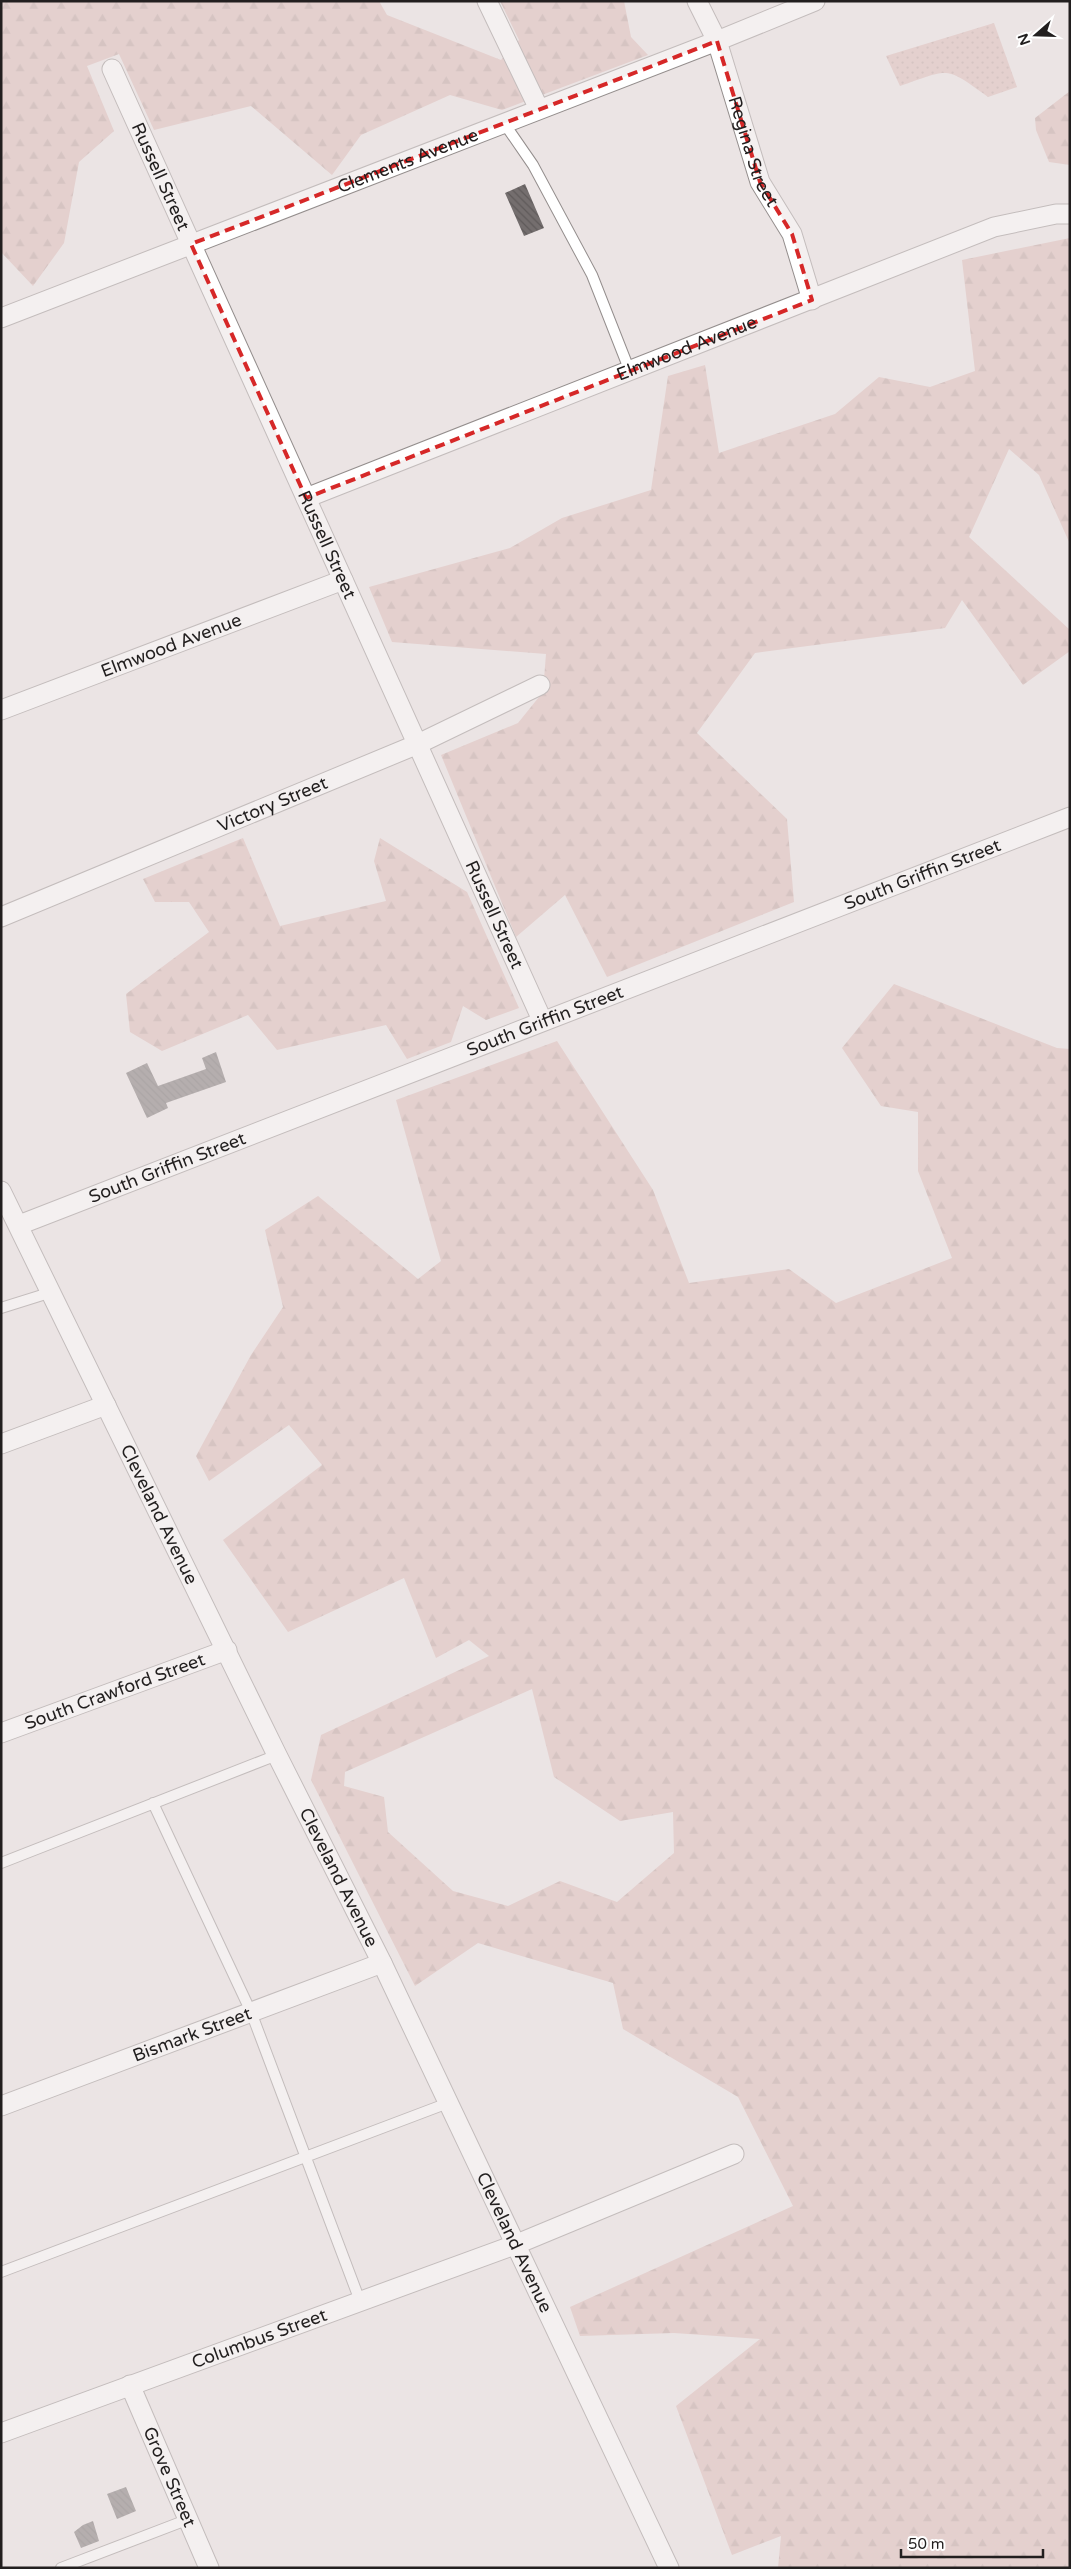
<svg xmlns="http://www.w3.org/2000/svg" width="1071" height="2569" viewBox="0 0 1071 2569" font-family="'Varela Round',sans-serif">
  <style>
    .grass { fill: url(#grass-dots) }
    .forest { fill: url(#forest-firs); fill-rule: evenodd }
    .building { fill: url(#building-back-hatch) }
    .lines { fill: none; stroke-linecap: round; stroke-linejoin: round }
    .service-casing { stroke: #948e8d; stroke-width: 12 }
    .minor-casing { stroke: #948e8d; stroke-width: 21 }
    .service { stroke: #fff; stroke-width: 10 }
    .minor { stroke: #fff; stroke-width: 19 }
    .marked { fill: none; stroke: #d62828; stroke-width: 4; stroke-dasharray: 10 6; stroke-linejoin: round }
    .labels { text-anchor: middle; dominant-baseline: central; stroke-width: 4; stroke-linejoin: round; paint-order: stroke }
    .street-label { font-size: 18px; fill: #221f1f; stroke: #fff }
  </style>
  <defs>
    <pattern id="grass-dots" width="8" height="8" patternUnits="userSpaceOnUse" patternTransform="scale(1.25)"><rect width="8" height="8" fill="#dbb8b4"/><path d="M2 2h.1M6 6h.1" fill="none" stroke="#bc9e9a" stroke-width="1.8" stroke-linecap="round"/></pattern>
    <pattern id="forest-firs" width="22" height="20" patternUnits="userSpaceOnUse" patternTransform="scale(1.25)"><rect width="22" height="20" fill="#dbb8b4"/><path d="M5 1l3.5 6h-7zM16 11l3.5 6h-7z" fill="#bc9e9a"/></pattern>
    <pattern id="building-back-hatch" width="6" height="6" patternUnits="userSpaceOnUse" patternTransform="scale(1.25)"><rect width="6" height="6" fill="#746e6e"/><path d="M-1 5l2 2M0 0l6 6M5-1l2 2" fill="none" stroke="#5f5a5a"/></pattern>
  </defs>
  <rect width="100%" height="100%" fill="#ebe4e4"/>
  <path class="grass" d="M994,23L1017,87L988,97C944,65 950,69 900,86L886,56Z"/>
  <path class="forest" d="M1,1H379L387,15L501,60L519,40L500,1H624L631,37L648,55L502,110L450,95L361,135L332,175L251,106L154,130L119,54L87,66L114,131L79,162L64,243L33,286L1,252Z
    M1070,91V165L1049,162L1036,130L1035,118Z
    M1070,238V544L1039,475L1009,449L969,537L1070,630V651L1023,685L962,600L945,628L755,653L697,733L787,819L794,902L607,977L565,895L516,937L441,755L518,723L543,692L546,654L392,642L369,587L510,548L562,518L651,490L668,376L705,365L719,453L835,414L879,377L930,387L975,371L962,260Z
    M243,838L280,926L386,901L374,861L380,838L467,892L519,1008L486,1020L463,1006L451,1042L407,1059L386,1025L277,1050L248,1015L162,1051L130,1032L126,994L209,932L189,902H155L143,879Z
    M894,984L1057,1048L1070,1049V2568H778L781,2536L732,2555L676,2406L760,2339L674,2333L580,2336L570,2307L793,2206L738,2097L623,2029L613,1983L478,1943L415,1986L311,1780L321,1735L489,1656L469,1640L436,1658L404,1578L288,1632L223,1540L322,1465L289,1425L209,1481L196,1456L251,1355L283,1307L265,1230L318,1196L418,1279L441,1261L396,1100L557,1041L653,1190L689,1283L789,1269L836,1303L952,1258L918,1171V1112L881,1106L842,1048ZM532,1689L554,1777L620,1821L673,1812L674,1853L617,1902L560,1881L508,1906L453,1891L388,1832L384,1797L344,1786L345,1772Z"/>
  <path class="building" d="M525,184L544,228L524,236L505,193Z
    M216,1052L226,1082L166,1103L168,1108L147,1118L126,1073L147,1063L158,1086L206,1069L202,1058Z
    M126,2487L136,2511L117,2519L107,2494Z
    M93,2521L99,2541L81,2548L74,2532L83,2525Z"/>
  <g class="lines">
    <defs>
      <path id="service" d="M504,123L533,165L592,275L629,369
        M1,1308L52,1292
        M153,1803L251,2012L360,2301
        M1,1863L277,1755
        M1,2272L448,2103
        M61,2568L189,2519"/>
      <g id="minor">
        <path d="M487,1L539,109"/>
        <path id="s1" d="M697,1L717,41L760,182L792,234L812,300"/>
        <path id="s2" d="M112,69L542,1020"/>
        <path id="s3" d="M1,318L717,41L815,1"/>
        <path id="s4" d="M306,498L994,227L1056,214H1070"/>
        <path id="s5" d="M1,710L343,580"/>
        <path id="s6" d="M1,917L418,744L540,685"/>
        <path id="s7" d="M1,1191L277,1755L382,1963L669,2568"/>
        <path id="s8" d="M19,1225L1070,817"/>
        <path d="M1,1444L106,1405"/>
        <path id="s9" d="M1,1733L227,1650"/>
        <path id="s10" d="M1,2106L382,1963"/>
        <path id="s11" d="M130,2385L209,2568"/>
        <path id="s12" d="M1,2433L517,2244L734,2154"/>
      </g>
    </defs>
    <use href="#service" class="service-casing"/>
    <use href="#minor" class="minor-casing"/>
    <use href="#service" class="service"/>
    <use href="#minor" class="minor"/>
  </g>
  <path d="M0 0H1071V2569H0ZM717,41L760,182L792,234L812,300L306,498L191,244Z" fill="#ebe4e4" fill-opacity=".55" fill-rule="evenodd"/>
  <path class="marked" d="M717,41L760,182L792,234L812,300L306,498L191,244Z"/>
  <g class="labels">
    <g class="street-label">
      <text stroke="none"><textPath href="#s1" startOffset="161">Regina Street</textPath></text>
      <text stroke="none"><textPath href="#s3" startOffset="436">Clements Avenue</textPath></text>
      <text stroke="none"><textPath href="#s2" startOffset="118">Russell Street</textPath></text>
      <text stroke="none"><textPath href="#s4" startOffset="409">Elmwood Avenue</textPath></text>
      <text stroke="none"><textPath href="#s2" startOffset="522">Russell Street</textPath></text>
      <text stroke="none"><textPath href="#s5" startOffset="182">Elmwood Avenue</textPath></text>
      <text stroke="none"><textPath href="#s6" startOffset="294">Victory Street</textPath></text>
      <text stroke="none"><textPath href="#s8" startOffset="969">South Griffin Street</textPath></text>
      <text stroke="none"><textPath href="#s2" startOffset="928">Russell Street</textPath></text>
      <text stroke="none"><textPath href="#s8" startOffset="564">South Griffin Street</textPath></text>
      <text stroke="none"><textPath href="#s8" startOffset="159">South Griffin Street</textPath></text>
      <text stroke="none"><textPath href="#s7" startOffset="360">Cleveland Avenue</textPath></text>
      <text stroke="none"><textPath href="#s9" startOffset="121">South Crawford Street</textPath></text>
      <text stroke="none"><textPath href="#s7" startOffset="765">Cleveland Avenue</textPath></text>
      <text stroke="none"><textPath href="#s10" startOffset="204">Bismark Street</textPath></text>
      <text stroke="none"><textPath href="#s7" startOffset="1170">Cleveland Avenue</textPath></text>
      <text stroke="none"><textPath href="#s12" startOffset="275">Columbus Street</textPath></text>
      <text stroke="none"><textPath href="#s11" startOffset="100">Grove Street</textPath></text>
    </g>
  </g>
  <rect width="1071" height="2569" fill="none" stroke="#221f1f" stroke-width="5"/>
  <g transform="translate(1036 35) rotate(250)" stroke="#ffffff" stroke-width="4" paint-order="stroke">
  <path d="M0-4L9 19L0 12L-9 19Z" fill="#221f1f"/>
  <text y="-8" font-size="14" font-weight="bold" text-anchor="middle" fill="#221f1f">N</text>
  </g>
  <path d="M901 2549v8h142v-8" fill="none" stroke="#221f1f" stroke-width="2.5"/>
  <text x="908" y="2549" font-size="15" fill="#221f1f" stroke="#ffffff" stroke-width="4" paint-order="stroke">50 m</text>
</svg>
